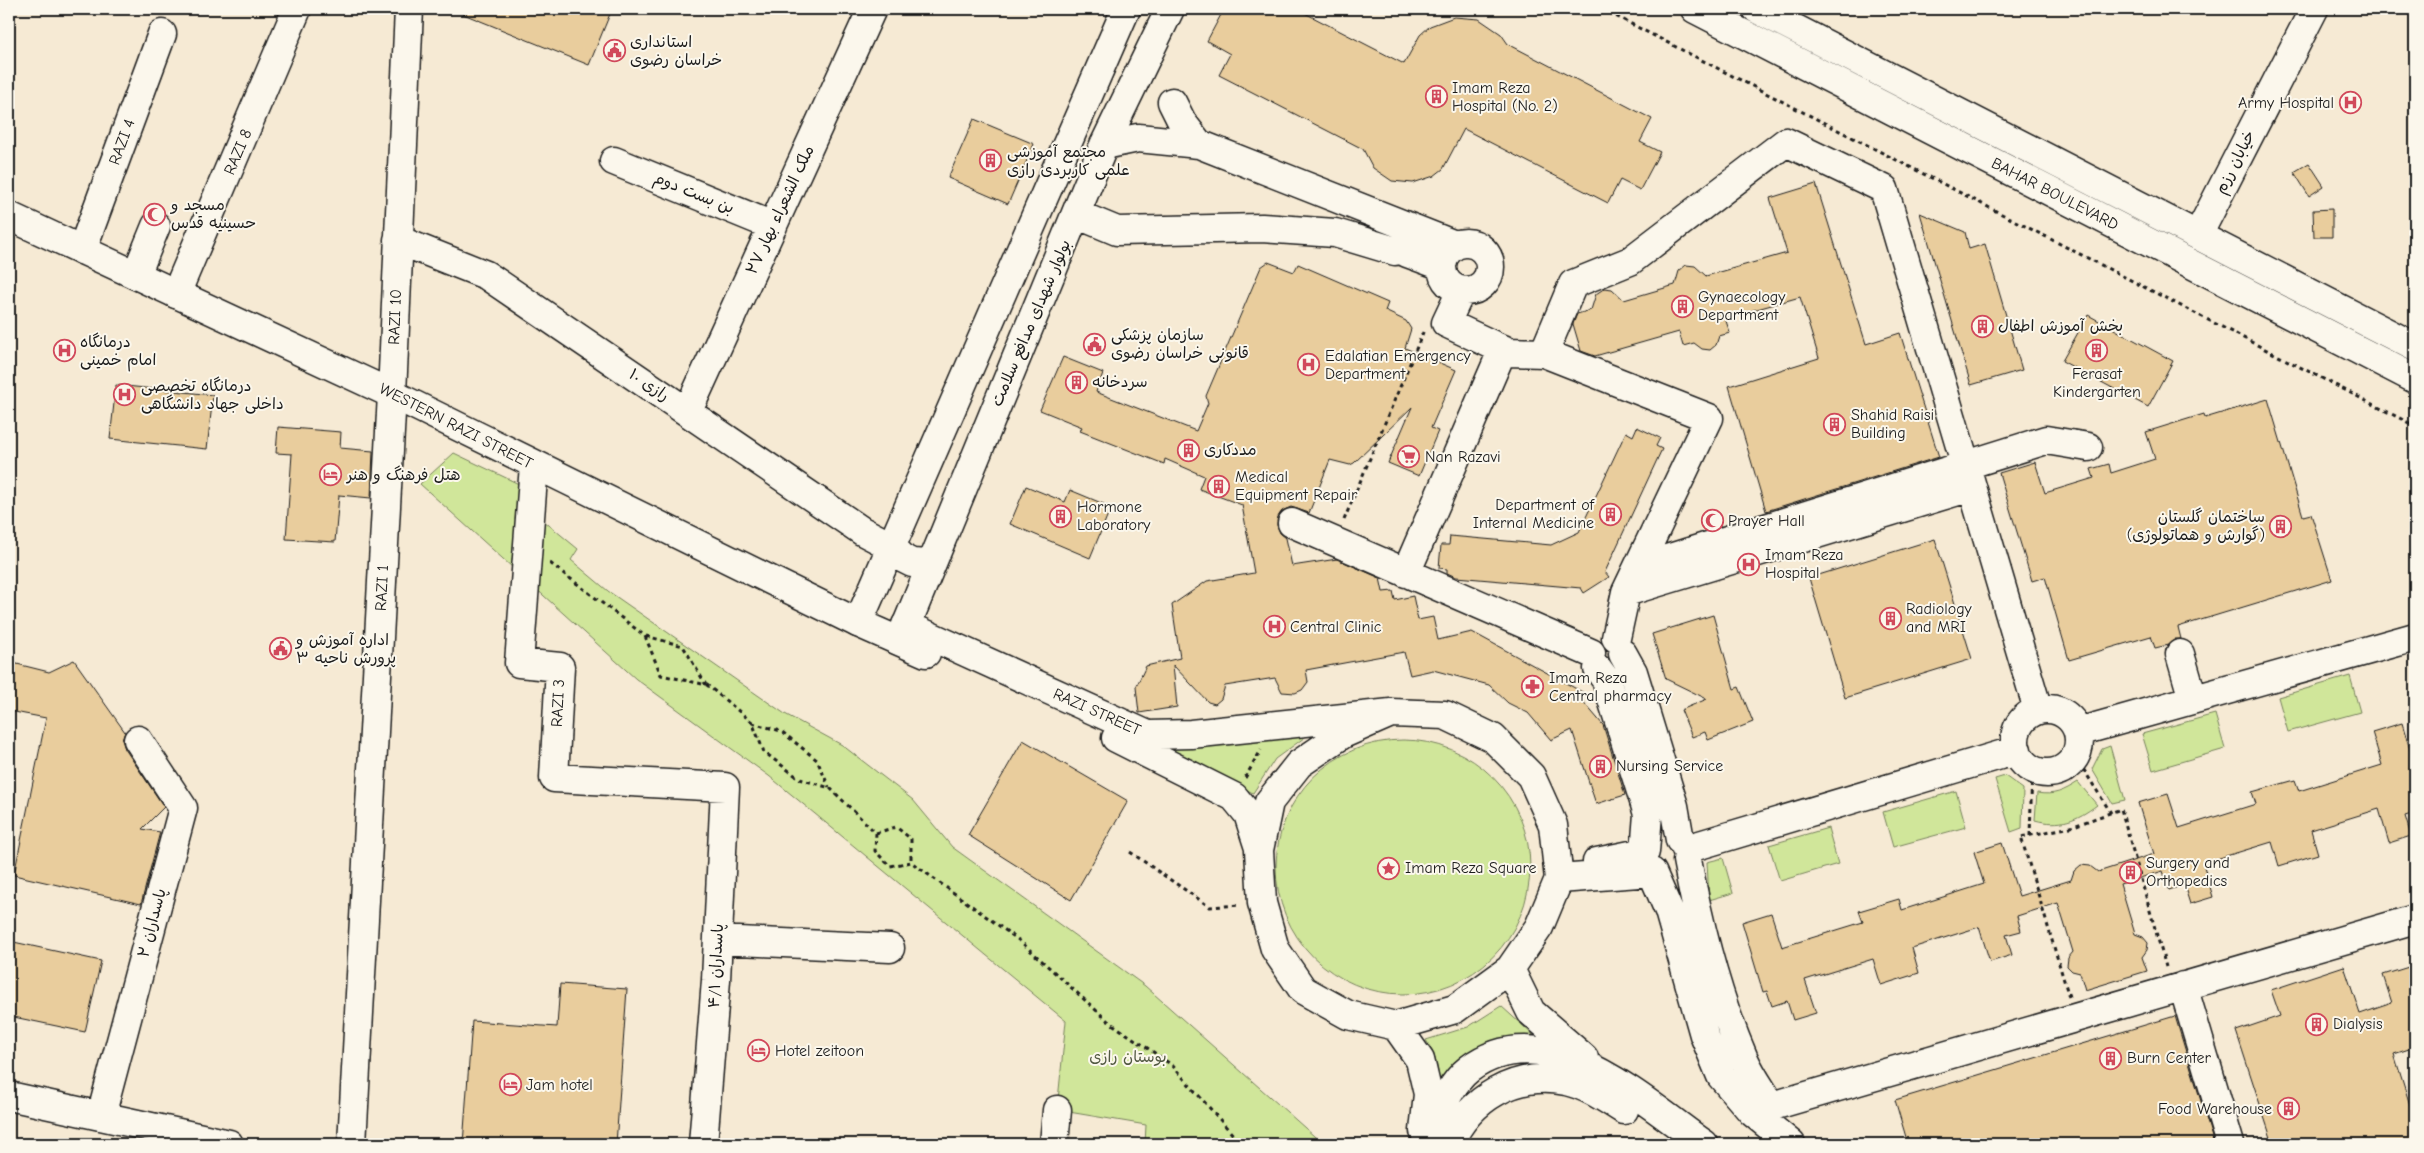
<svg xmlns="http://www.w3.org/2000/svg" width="2424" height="1153" viewBox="0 0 2424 1153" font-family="'Comic Neue','Playpen Sans Arabic',sans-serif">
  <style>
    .green { fill: #d0e69a; stroke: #76815b }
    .building { fill: #e9cd9d; stroke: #1c1c1c }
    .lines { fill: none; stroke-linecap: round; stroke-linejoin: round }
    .minor-casing { stroke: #1c1c1c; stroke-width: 31 }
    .major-casing { stroke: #1c1c1c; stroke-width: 31 }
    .path { stroke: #1c1c1c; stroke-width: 3; stroke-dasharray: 4 4; stroke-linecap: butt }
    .minor { stroke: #fbf7ec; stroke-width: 28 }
    .major { stroke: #fbf7ec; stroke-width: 28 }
    .labels { text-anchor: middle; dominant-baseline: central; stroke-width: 4; stroke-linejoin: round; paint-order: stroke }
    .poi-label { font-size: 16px; fill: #1c1c1c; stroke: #fbf7ec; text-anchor: start }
    .street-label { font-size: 16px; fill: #1c1c1c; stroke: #fbf7ec }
    .park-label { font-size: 16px; fill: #525942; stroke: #fbf7ec }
  </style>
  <rect width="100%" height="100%" fill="#f6ead4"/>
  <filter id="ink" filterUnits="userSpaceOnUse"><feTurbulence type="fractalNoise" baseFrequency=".02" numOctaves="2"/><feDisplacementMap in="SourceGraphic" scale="10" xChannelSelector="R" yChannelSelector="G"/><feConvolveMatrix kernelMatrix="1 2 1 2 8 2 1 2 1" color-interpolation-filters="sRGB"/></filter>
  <g filter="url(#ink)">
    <path class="green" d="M454,453L546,497L532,511L578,549L571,560L608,591L785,714L842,745L913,800L952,847L1145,986L1323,1144H1206L1197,1139L1196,1144H1145L1146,1125L1057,1110L1066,1021L769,776L636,679L420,484Z
      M2350,676L2360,712L2288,732L2278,697Z
      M2215,714L2225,749L2153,770L2142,734Z
      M1308,735L1275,759L1253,793L1158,747Z
      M1276 867a127 127 0 1 1 254 0a127 127 0 1 1-254 0Z
      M2110,746L2125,800L2112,803L2092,769L2102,749Z
      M2005,776L2023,789L2022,828L2011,832L1995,779Z
      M2078,782L2097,805C2077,820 2060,827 2035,820L2037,793C2054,796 2064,791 2078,782Z
      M1956,791L1966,827L1893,847L1883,812Z
      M1828,828L1838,864L1780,881L1769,845Z
      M1723,858L1733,893L1709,900L1707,862Z
      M1501,1006L1554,1054L1516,1051L1438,1090C1440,1070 1436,1057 1426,1040L1468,1027Z"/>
    <path class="building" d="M451,9H612L589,65Z
      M1224,9H1297L1404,64L1420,35L1430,26L1454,17L1479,19L1501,34L1508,44L1652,119L1640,142L1660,152L1640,190L1620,180L1608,203L1464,129L1443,169L1434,176L1413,183L1392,181L1373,168L1363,149L1219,75L1230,54L1207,41Z
      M974,119L1034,144L1008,204L948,178Z
      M2309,163L2324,186L2309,196L2294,172Z
      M1816,184L1866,344L1900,333L1939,457L1766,511L1729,386L1819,358L1800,297L1725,318L1730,333L1719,336L1716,345L1710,350L1702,349L1694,343L1683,346L1679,332L1595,356L1581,351L1573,324L1577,314L1591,310L1596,294L1605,288L1612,289L1624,300L1675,285L1679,271L1686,265L1695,266L1706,276L1787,253L1770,198Z
      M2332,209V237H2314L2313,210Z
      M1920,213L1965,232L1969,249L1985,244L2022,370L1971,385Z
      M1268,262L1294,272L1298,264L1388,303L1385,311L1406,321L1411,329L1405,348L1456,370L1431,428L1438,431L1419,476L1388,463L1412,407L1354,463L1350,465L1330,460L1309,513L1291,507L1282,511L1278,517L1277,525L1280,533L1286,538L1292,566L1337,559L1380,578L1383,592L1393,591L1395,600L1413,596L1418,620L1433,617L1438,640L1472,632L1584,693L1581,699L1603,725L1625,795L1596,804L1572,730L1551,740L1528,713L1508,703L1489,685L1433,670L1410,675L1404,652L1306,670L1308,682L1302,690L1295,693L1282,692L1275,678L1225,686L1221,699L1215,704L1208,702L1173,665L1177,707L1139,713L1136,687L1146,666L1180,658L1172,605L1207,581L1254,573L1242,505L1199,489L1204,476L1165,459L1164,464L1080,431L1082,427L1040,410L1063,357L1103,373L1096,392L1196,431L1208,403L1206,396L1261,267Z
      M2088,315L2173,361L2148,407L2062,361Z
      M116,385L213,395L207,449L110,439Z
      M2268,399L2303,516L2311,514L2332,580L2178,627L2181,639H2175L2168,645L2155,648L2151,636L2069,660L2045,577L2032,581L1999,473L2035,462L2045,493L2094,478L2091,469L2109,464L2111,473L2155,459L2146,432L2204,414L2205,418Z
      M278,427L341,432L340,448L373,451L371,498L339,495L335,542L286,539L292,454L276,453Z
      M1637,427L1660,438L1656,446L1662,449L1605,572L1609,577L1584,593L1581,588L1456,577L1447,573V569L1439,568L1441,545H1449L1450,536L1551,545L1579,532L1626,432L1633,436Z
      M1026,486L1065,502L1070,490L1111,507L1090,558L1010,524Z
      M1935,539L1972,659L1845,698L1809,578Z
      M1713,615L1734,689L1739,687L1753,722L1708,740L1705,732L1692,737L1681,710L1707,699L1666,679L1652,634Z
      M74,660L125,732L122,740L125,749L164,807L142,829L160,832L141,904L14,875L46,718L9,711V662L49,672Z
      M2402,723L2415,766V813L2405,816L2411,836L2389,843L2379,809L2311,830L2318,854L2279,866L2272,842L2203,863L2213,897L2190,904L2184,885L2169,890L2163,871L2120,884L2135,934L2143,937L2148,943L2147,950L2142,957L2147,971L2085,990L2080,973L2072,971L2067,966L2068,958L2073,952L2058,903L2017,916L2021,931L2006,935L2012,955L1990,962L1979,927L1912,948L1919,973L1881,985L1873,959L1805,980L1816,1013L1793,1020L1787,1001L1772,1006L1767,991L1763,992L1742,922L1771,913L1782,947L1863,922L1859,911L1899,899L1902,910L1984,884L1974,852L2002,843L2019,896L2071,880L2074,871L2081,865L2090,866L2098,872L2154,854L2138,803L2168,794L2179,828L2256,804L2252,792L2295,780L2299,791L2382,765L2372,732Z
      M1023,740L1128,801L1071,900L968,835Z
      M9,941L101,961L85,1032L9,1016Z
      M2415,965V1047L2394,1054L2415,1121V1144H2273L2236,1031L2280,1016L2271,990L2344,966L2360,1014L2392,1003L2383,975Z
      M560,984L627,989L616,1144H463L472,1021L557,1027Z
      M2175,1016L2214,1144H1908L1895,1100Z"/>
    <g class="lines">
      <defs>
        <path id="minor" d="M1172,102L1182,122L1199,144
          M1104,145L1138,138L1199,144L1455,245
          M614,161L773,226
          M1076,214L1117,231L1262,228L1335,233L1395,251
          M2198,235L2314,9
          M398,240L486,275L862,531L891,546L904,559L912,563L930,564
          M1442 267a24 24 0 1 1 48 0a24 24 0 1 1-48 0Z
          M82,250L162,34
          M1407,253L1442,266
          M136,275L156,226
          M1461,291L1446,323L1508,352L1544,353L1709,418L1626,592L1616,638
          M176,294L297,9
          M1544,353L1573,284L1630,261L1786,142L1884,189L2038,710
          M688,411L872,9
          M534,465L519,663L560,667L554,778L725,787L716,980L703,1144
          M1292,523L1591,653
          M1638,568L2046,440L2088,447
          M1406,573L1503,349
          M1626,592L1971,487
          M858,623L1126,9
          M900,641L1104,145L1170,9
          M1623,654L1633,672L1674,806L1680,840
          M2180,654L2193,699
          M2015 741a32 32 0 1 1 64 0a32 32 0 1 1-64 0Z
          M2078,732L2415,637
          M1686,849L2017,750
          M1687,860C1699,925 1718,999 1744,1059C1751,1075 1762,1090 1771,1105
          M1597,862L1645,852L1648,814L1606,680L1598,669
          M1559,879L1652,872L1669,911L1704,1035L1721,1076L1752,1112L1791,1144
          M718,940L890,948
          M2183,986L2230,1144
          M9,1096L229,1144
          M1752,1112L2415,919
          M101,1116L183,808L138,740
          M352,1144L392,394L409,9
          M1054,1144L1057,1110"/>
        <path id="major" d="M1695,9L2415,379
          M1757,9L2415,347
          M9,216L392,394L858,623L926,653
          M906,625L1148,735L1191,734L1391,713L1445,715L1493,738L1531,776L1553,825L1559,879L1539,927L1510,969L1455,1009L1396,1026L1348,1015L1303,990L1275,949L1262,903L1259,850L1269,802L1299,764L1343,734L1391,713
          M1116,738L1234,797L1248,814L1259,848
          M1510,969L1531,1012L1584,1058
          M1396,1026L1420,1060L1428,1094L1424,1131
          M1425,1144C1437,1120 1447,1086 1469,1069C1546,1011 1643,1101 1704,1144
          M1449,1144C1470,1098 1515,1071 1566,1081C1588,1086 1606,1099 1624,1110"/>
      </defs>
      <use href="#minor" class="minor-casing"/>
      <use href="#major" class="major-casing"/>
      <path class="path" d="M1602,9L2415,426
        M1344,520L1424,330
        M550,563L645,636L661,675L707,685L752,722L764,752L800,779L830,788L876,833L875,851L890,866L911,862L1020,941L1108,1021L1172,1065L1235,1137L1245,1144
        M646,636L683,646L706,685
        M752,723L781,731L817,760L829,787
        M2075,756L2111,813
        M1245,778L1261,750
        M876,833L896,827L911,839V862
        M2030,836L2032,769
        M1130,852L1210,907L1239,905
        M2069,997L2021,837L2071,827L2121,809L2166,967"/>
      <use href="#minor" class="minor"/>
      <use href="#major" class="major"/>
    </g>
  </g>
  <defs>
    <symbol id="civic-ring" viewBox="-11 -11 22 22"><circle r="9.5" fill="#fbf7ec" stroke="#d1495b" stroke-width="1.5"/><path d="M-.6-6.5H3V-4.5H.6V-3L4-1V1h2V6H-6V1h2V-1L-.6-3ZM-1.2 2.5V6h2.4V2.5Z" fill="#d1495b"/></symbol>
    <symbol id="building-ring" viewBox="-11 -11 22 22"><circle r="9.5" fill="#fbf7ec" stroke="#d1495b" stroke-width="1.5"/><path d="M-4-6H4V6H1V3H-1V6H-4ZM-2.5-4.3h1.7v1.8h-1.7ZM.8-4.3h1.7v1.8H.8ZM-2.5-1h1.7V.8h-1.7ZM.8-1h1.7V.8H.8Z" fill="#d1495b"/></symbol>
    <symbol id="hospital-ring" viewBox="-11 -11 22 22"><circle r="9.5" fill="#fbf7ec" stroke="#d1495b" stroke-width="1.5"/><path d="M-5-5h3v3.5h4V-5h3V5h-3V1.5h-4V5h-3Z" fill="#d1495b"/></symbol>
    <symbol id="mosque-ring" viewBox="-11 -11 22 22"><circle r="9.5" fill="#fbf7ec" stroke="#d1495b" stroke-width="1.5"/><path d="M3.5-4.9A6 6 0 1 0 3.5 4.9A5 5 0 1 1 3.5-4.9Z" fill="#d1495b"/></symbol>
    <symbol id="supermarket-ring" viewBox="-11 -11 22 22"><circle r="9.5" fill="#fbf7ec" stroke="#d1495b" stroke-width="1.5"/><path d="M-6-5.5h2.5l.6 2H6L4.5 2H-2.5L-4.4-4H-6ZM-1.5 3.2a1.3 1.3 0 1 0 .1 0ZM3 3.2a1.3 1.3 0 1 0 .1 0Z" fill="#d1495b"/></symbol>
    <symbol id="hotel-ring" viewBox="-11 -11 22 22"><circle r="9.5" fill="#fbf7ec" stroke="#d1495b" stroke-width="1.5"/><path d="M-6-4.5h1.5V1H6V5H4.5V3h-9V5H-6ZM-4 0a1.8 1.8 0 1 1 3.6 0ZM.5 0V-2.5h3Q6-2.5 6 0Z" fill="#d1495b"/></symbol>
    <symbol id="pharmacy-ring" viewBox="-11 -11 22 22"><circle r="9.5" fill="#fbf7ec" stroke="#d1495b" stroke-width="1.5"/><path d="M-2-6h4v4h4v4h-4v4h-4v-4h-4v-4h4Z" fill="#d1495b"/></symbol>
    <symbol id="sight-ring" viewBox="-11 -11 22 22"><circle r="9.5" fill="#fbf7ec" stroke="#d1495b" stroke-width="1.5"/><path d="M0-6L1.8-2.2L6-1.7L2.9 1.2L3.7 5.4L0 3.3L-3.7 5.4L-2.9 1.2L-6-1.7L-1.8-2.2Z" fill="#d1495b"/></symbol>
  </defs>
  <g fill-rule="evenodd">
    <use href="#civic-ring" x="602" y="38" width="25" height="25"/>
    <use href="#building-ring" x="1424" y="84" width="25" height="25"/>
    <use href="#hospital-ring" x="2338" y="90" width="25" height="25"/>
    <use href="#building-ring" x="978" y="148" width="25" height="25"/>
    <use href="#mosque-ring" x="142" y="202" width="25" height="25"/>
    <use href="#building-ring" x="1670" y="294" width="25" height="25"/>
    <use href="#building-ring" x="1970" y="314" width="25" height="25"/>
    <use href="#civic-ring" x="1082" y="332" width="25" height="25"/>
    <use href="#building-ring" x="2084" y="338" width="25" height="25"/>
    <use href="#hospital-ring" x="52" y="338" width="25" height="25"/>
    <use href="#hospital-ring" x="1296" y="352" width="25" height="25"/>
    <use href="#building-ring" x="1064" y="370" width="25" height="25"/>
    <use href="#hospital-ring" x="112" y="382" width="25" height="25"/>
    <use href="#building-ring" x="1822" y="412" width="25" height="25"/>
    <use href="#building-ring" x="1176" y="438" width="25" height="25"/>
    <use href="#supermarket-ring" x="1396" y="444" width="25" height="25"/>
    <use href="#hotel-ring" x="318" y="462" width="25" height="25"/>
    <use href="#building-ring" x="1206" y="474" width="25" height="25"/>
    <use href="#building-ring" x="1598" y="502" width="25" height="25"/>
    <use href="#building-ring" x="1048" y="504" width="25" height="25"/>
    <use href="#mosque-ring" x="1700" y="508" width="25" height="25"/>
    <use href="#building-ring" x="2268" y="514" width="25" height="25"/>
    <use href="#hospital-ring" x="1736" y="552" width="25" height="25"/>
    <use href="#building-ring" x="1878" y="606" width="25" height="25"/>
    <use href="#hospital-ring" x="1262" y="614" width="25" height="25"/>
    <use href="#civic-ring" x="268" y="636" width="25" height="25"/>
    <use href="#pharmacy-ring" x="1520" y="674" width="25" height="25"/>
    <use href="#building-ring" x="1588" y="754" width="25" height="25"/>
    <use href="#sight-ring" x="1376" y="856" width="25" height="25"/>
    <use href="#building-ring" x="2118" y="860" width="25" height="25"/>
    <use href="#building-ring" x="2304" y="1012" width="25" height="25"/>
    <use href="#hotel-ring" x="746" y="1038" width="25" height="25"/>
    <use href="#building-ring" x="2098" y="1046" width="25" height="25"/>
    <use href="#hotel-ring" x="498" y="1072" width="25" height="25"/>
    <use href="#building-ring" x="2276" y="1096" width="25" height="25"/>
  </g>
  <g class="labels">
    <g class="poi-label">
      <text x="630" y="42">استانداری<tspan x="630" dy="18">خراسان رضوی</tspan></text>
      <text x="1452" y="88">Imam Reza<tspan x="1452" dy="18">Hospital (No. 2)</tspan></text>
      <text x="2334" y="103" text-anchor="end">Army Hospital</text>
      <text x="1007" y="152">مجتمع آموزشی<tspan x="1007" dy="18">علمی کاربردی رازی</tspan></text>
      <text x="171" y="205">مسجد و<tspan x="171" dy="18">حسینیه قدس</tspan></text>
      <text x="1698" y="297">Gynaecology<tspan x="1698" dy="18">Department</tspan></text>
      <text x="1998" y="326">بخش آموزش اطفال</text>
      <text x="1111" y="335">سازمان پزشکی<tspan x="1111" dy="18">قانونی خراسان رضوی</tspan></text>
      <text x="80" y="342">درمانگاه<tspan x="80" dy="18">امام خمینی</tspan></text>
      <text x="1325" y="356">Edalatian Emergency<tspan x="1325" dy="18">Department</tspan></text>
      <text x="2097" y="374" text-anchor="middle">Ferasat<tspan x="2097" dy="18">Kindergarten</tspan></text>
      <text x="1092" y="382">سردخانه</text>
      <text x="141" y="386">درمانگاه تخصصی<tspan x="141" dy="18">داخلی جهاد دانشگاهی</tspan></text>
      <text x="1851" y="415">Shahid Raisi<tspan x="1851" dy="18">Building</tspan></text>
      <text x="1204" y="450">مددکاری</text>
      <text x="1425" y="457">Nan Razavi</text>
      <text x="347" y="475">هتل فرهنگ و هنر</text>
      <text x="1235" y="477">Medical<tspan x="1235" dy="18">Equipment Repair</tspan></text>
      <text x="1594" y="505" text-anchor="end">Department of<tspan x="1594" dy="18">Internal Medicine</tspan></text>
      <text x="1077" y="507">Hormone<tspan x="1077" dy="18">Laboratory</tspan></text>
      <text x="2265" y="517" text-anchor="end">ساختمان گلستان<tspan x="2265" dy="18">(گوارش و هماتولوژی)</tspan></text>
      <text x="1728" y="521">Prayer Hall</text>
      <text x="1765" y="555">Imam Reza<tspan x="1765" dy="18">Hospital</tspan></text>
      <text x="1906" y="609">Radiology<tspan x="1906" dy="18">and MRI</tspan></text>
      <text x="1290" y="627">Central Clinic</text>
      <text x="296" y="640">اداره آموزش و<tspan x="296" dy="18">پرورش ناحیه ۳</tspan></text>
      <text x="1549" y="678">Imam Reza<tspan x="1549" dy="18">Central pharmacy</tspan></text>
      <text x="1616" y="766">Nursing Service</text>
      <text x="2146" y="863">Surgery and<tspan x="2146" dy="18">Orthopedics</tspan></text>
      <text x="1405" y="868">Imam Reza Square</text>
      <text x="2333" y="1024">Dialysis</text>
      <text x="775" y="1051">Hotel zeitoon</text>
      <text x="2127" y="1058">Burn Center</text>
      <text x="526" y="1085">Jam hotel</text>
      <text x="2272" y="1109" text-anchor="end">Food Warehouse</text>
    </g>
    <g class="street-label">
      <text transform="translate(122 142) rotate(-70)">RAZI 4</text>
      <text transform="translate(238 152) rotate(-67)">RAZI 8</text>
      <text transform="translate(2235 162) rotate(-63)">خیابان رزم</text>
      <text transform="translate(694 193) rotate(22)">بن بست دوم</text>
      <text transform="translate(2055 194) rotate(27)">BAHAR BOULEVARD</text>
      <text transform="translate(780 210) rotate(-65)">ملک الشعراء بهار ۲۷</text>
      <text transform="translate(395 317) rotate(-88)">RAZI 10</text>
      <text transform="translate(1031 323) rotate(-67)">بولوار شهدای مدافع سلامت</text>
      <text transform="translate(649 385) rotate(34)">رازی ۱۰</text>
      <text transform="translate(456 426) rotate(27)">WESTERN RAZI STREET</text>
      <text transform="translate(382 588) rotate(-87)">RAZI 1</text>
      <text transform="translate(558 703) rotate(-87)">RAZI 3</text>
      <text transform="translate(1097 712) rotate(24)">RAZI STREET</text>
      <text transform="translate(152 923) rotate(-75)">پاسداران ۲</text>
      <text transform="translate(716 966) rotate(-87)">پاسداران ۴/۱</text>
    </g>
    <g class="park-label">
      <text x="1128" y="1057">بوستان رازی</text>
    </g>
  </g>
  <rect width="2424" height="1153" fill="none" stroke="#fbf7ec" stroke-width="30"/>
  <rect x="15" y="15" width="2394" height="1123" fill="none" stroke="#1c1c1c" stroke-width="2" filter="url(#ink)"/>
</svg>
